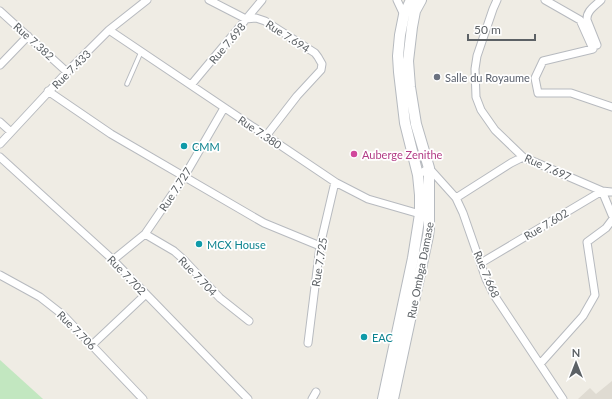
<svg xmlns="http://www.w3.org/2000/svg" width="612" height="399" viewBox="0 0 612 399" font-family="Lato,sans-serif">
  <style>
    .education { fill: #dfdbd2 }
    .green { fill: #c2e7c0 }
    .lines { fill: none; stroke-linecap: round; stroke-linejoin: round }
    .service-casing { stroke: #b7babf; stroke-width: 5.5 }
    .minor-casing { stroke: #b7babf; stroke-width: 9 }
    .secondary-casing { stroke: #b6babf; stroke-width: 12 }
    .service { stroke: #fff; stroke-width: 3.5 }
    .minor { stroke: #fff; stroke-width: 7 }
    .secondary { stroke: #fff; stroke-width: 10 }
    .worship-dot { fill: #6b7280; stroke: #fff; stroke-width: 1.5 }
    .culture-dot { fill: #0f9aa8; stroke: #fff; stroke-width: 1.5 }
    .hotel-dot { fill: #d1479c; stroke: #fff; stroke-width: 1.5 }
    .labels { text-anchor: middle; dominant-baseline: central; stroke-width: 3.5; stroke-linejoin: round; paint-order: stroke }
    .street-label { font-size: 11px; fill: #5c6165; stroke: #fff }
    .worship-label { font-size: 11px; fill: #5b616d; stroke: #fff; text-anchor: start }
    .culture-label { font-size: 11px; fill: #0d838f; stroke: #fff; text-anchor: start }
    .hotel-label { font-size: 11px; fill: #b23c85; stroke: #fff; text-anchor: start }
  </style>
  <rect width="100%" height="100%" fill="#efece4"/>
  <path class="education" d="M612,381V399H578L590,388L596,394Z"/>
  <path class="green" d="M0,360L43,399H0Z"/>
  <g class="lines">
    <defs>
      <path id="service" d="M127,84L141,52"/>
      <path id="minor" d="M209,0L246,19L256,18L265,21L315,53L318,57L322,64L321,70L297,96L266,136
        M397,0L404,15
        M497,0L493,9L477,56L475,69L476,97L481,110L495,130L523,157L602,191L612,215
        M545,0L580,20L593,49L543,61L535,78L538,93H571L612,107
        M0,11L67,72
        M109,30L335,182L368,199L420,214
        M597,45L587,20C586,11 595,6 601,0
        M0,65L28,36
        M191,85L262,0
        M48,91L111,134L264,223L320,246
        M0,122L11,132
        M0,144L67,72L109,30L147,0
        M0,157L111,258L248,399
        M418,175L429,168L456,198L463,213L486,279L494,295L563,399
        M456,198L511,163L523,157
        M145,234L174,251L183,259L220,298L249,321
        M113,260L145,234L184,177L224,108
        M481,263L602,191L612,192
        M0,275L40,297L63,315L143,399
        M308,343L320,246L335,182
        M92,345L146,294
        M540,364L583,316L595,295L587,242L606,228L612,220
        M312,399L316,392"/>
      <path id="secondary" d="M383,399L413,258L420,214V195L418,175L405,123L399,72L398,56L400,35L404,15L411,0
        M393,399L428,236L429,228V168L416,124L410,87L408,61L412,27L415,11L421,0"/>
    </defs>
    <use href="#service" class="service-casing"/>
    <use href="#minor" class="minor-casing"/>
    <use href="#secondary" class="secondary-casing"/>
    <use href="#service" class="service"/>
    <use href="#minor" class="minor"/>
    <use href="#secondary" class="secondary"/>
  </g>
  <circle class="worship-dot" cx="437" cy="77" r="4"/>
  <g class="culture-dot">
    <circle cx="184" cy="146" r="4"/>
    <circle cx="199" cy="244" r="4"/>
    <circle cx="364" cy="337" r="4"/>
  </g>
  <circle class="hotel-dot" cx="354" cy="154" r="4"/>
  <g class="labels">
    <g class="street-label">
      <text transform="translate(288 36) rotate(33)">Rue 7.694</text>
      <text transform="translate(34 41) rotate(42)">Rue 7.382</text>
      <text transform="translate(227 43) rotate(-50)">Rue 7.698</text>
      <text transform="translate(71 69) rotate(-45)">Rue 7.433</text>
      <text transform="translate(260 132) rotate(34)">Rue 7.380</text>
      <text transform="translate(548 167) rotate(24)">Rue 7.697</text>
      <text transform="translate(175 189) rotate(-57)">Rue 7.727</text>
      <text transform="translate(546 224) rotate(-31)">Rue 7.602</text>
      <text transform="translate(319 262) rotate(-81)">Rue 7.725</text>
      <text transform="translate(420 270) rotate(-79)">Rue Ombga Damase</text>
      <text transform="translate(487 274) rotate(67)">Rue 7.668</text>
      <text transform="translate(127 275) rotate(46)">Rue 7.702</text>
      <text transform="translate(198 276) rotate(46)">Rue 7.704</text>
      <text transform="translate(77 330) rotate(45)">Rue 7.706</text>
    </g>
    <g class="worship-label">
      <text x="445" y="77">Salle du Royaume</text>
    </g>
    <g class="culture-label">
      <text x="192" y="146">CMM</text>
      <text x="207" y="244">MCX House</text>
      <text x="372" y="337">EAC</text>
    </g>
    <g class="hotel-label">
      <text x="362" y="154">Auberge Zenithe</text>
    </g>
  </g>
  <g transform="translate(576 363)" stroke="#ffffff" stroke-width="3" paint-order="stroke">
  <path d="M0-3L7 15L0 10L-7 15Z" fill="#5c6165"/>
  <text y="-6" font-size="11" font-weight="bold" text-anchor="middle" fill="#5c6165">N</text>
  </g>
  <path d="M468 34v6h67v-6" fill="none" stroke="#5c6165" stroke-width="2"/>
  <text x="474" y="34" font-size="12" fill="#5c6165" stroke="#ffffff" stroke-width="3" paint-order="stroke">50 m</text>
</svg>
